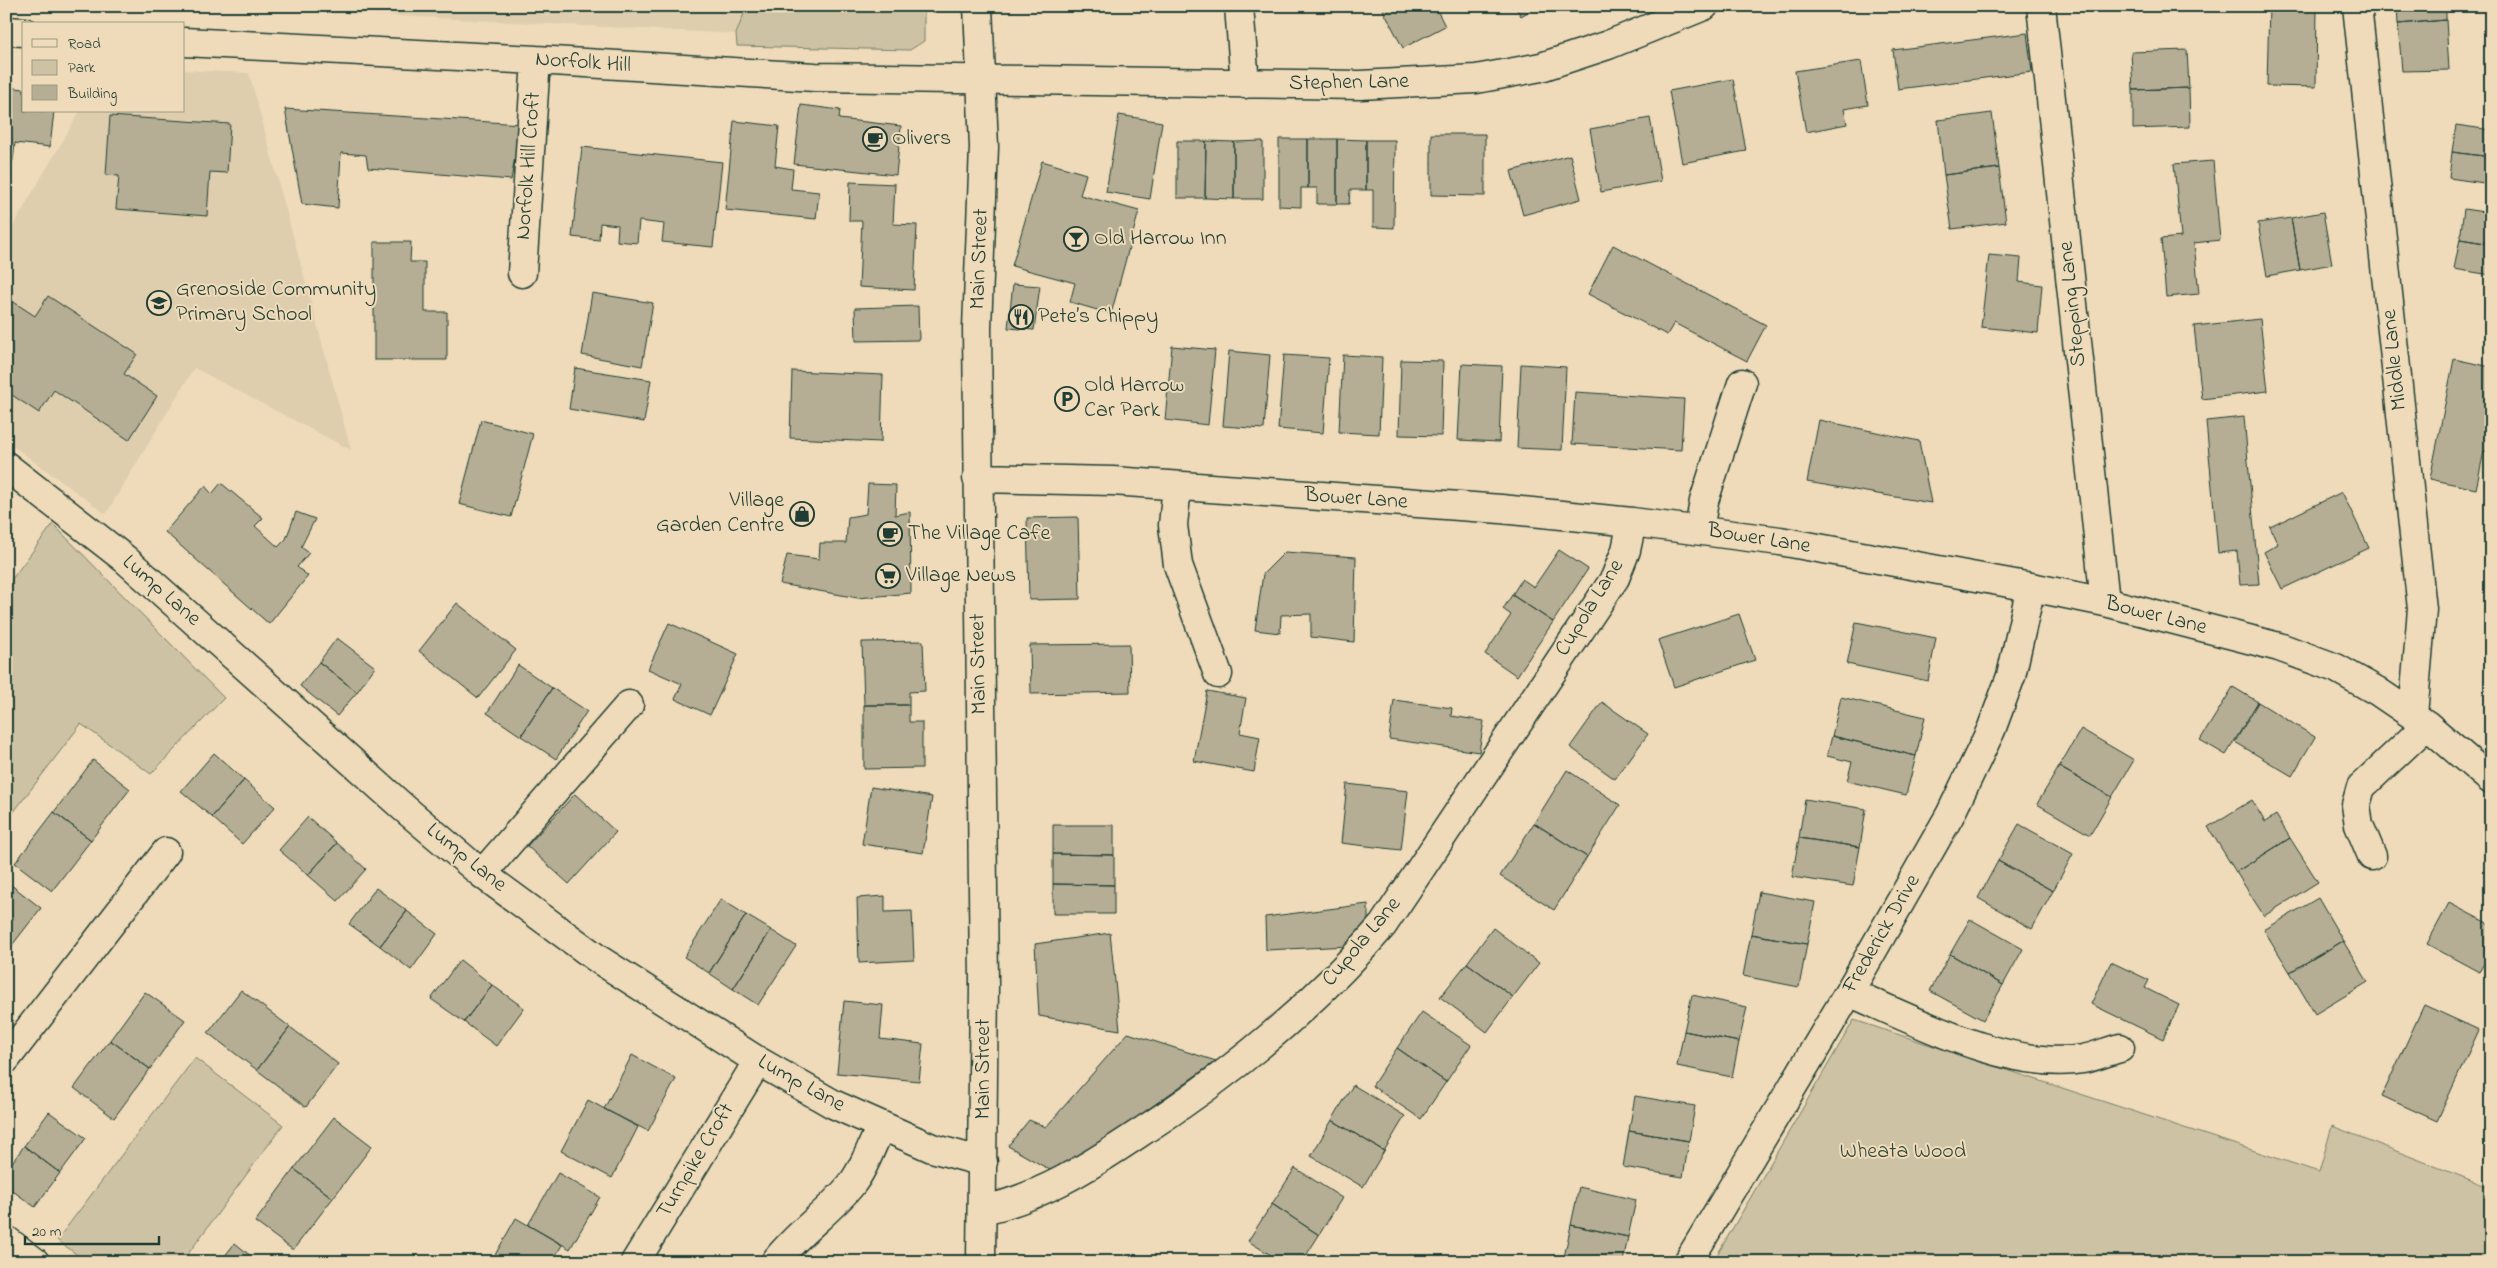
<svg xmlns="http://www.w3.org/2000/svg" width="2497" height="1268" viewBox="0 0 2497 1268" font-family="'Indie Flower',sans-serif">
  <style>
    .built { fill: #deceae }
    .green { fill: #cdc2a3; stroke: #76806c }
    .building { fill: #b5ae94; stroke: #1f3d34 }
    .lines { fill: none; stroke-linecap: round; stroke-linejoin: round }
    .minor-casing { stroke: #1f3d34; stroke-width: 31 }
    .minor { stroke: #efdbb9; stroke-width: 28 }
    .labels { text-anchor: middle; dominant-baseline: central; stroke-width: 4; stroke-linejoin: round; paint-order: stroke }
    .street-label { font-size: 22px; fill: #1f3d34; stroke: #efdbb9 }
    .poi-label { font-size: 22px; fill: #1f3d34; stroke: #efdbb9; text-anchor: start }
    .park-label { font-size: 22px; fill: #304a3f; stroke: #efdbb9 }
  </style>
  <rect width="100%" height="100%" fill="#efdbb9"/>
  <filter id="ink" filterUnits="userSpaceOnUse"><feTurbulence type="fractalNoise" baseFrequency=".02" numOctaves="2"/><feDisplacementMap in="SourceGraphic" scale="10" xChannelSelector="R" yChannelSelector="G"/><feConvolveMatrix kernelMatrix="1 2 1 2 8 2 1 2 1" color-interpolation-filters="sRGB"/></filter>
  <g filter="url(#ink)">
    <path class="built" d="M216,6H747L736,34Z
      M184,70L249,73L351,450L194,368L106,514L6,441V238L80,111H184Z"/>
    <path class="green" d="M747,6H924V41L910,50L737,46L736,34Z
      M53,524L224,698L151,774L81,724L6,822V587Z
      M1854,1020L2319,1172L2332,1126L2491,1188V1262H1713Z
      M195,1058L283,1125L182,1262H87L57,1240Z"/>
    <path class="building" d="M1389,6H1435L1445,26L1403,48L1383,10Z
      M1515,6H1538L1521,16Z
      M2269,6H2317L2316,87L2267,86Z
      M2397,6H2446V20L2398,24Z
      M2446,20L2449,70L2402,71L2398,24Z
      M2027,33L2032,72L1898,89L1893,50Z
      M2187,50L2189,88L2133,90L2131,52Z
      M1861,61L1868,105L1844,109L1847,124L1806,132L1795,71Z
      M1733,79L1746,151L1682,163L1669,91Z
      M6,87L24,89V111H54L50,147L15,143L13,161L6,160Z
      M2189,88L2190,127L2133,129V90Z
      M801,105L840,110L839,119L901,126L896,175L794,164Z
      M285,109L521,124L511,180L368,168L366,155L341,153L338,208L302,204Z
      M1992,113L1999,168L1944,175L1938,120Z
      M1119,115L1162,122L1150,199L1106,192Z
      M110,116L230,124L227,173L210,172L207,216L116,209L119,176L106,175Z
      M1650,118L1661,181L1601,192L1590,129Z
      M734,121L779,126L775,166L793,169L791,189L819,192L816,219L725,210Z
      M2456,125L2491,130V157L2452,152Z
      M1431,134H1485V196L1431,195Z
      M1279,139H1308V188H1301V207L1279,206Z
      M1308,139H1337V204H1317V188H1308Z
      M1337,139L1366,140V190H1350L1349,204H1337Z
      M1366,140H1395L1394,228L1373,227V190H1366Z
      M1177,141H1206L1205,198H1177Z
      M1206,141L1234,142V199L1205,198Z
      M1263,141V199H1234V142Z
      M582,147L722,162L713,247L662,242L664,224L639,221L637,243L617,241L618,225L600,223L599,240L572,237Z
      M2452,152L2491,157V184L2449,178Z
      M1570,155L1581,199L1523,215L1511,171Z
      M1042,161L1086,174L1080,195L1139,211L1111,314L1070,302L1075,283L1012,266Z
      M2213,161L2220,240L2194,243L2199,294L2166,297L2161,239L2181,237L2174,164Z
      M1999,168L2006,222L1952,229L1944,175Z
      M850,182L895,184L893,224L917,225L914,290L859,287L862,221H849Z
      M2464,209L2491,213V244L2460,239Z
      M2323,212L2332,264L2300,270L2291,218Z
      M2291,218L2300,270L2267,276L2258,223Z
      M2460,239L2491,244V275L2454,269Z
      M374,242H411L410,262H425V312H447V360H374Z
      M1613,245L1766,325L1747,361L1674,323L1667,335L1588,294Z
      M1989,255L2021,258L2019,282L2042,285L2038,333L1981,327Z
      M1013,284L1040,286L1034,330L1008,328Z
      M592,293L653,303L642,366L582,355Z
      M48,296L137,354L124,374L157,396L129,440L54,390L39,413L6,391V297L35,316Z
      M918,306L919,340L856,341L855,308Z
      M2260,319L2268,391L2202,399L2194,326Z
      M1172,346L1215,350L1208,425L1165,420Z
      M1229,351L1270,355L1264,429L1223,426Z
      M1284,355L1329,358L1323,433L1278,429Z
      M1343,355L1382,357L1379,434L1339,432Z
      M2454,359L2491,367V452L2484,451L2476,489L2430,479Z
      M1401,360L1443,361L1441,436L1399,435Z
      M1462,364L1502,366L1499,442L1458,440Z
      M1521,364L1566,367L1562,450L1517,448Z
      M575,368L651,380L644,422L569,409Z
      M792,371L883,375L881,442L790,438Z
      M1575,392L1684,399L1681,450L1572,444Z
      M2244,417L2259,584L2240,585L2237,551L2218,553L2206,421Z
      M481,420L533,434L511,517L459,504Z
      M1819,420L1919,441L1931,503L1807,482Z
      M221,483L263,518L255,526L278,547L286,539L296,512L315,519L301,547L309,553L297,567L308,576L269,624L165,532L205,486L212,494Z
      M868,484L896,485L895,515L910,512L911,593L858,598L780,584L787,555L819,559L820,543H846L848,517L866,514Z
      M2342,492L2369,548L2282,589L2264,552L2278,544L2270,527Z
      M1078,517L1080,599L1029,600L1027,518Z
      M1559,550L1588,569L1553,622L1512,595L1522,579L1534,587Z
      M1285,552L1356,557L1354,642L1311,637V614L1281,615L1280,633L1255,630L1263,574Z
      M1512,595L1553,622L1517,676L1485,654L1511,615L1503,609Z
      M457,603L516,650L478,698L419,651Z
      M1739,614L1755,660L1674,687L1658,640Z
      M1856,622L1936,638L1928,681L1847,664Z
      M669,623L738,654L710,715L675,699L682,684L648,669Z
      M337,638L375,667L357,692L319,662Z
      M923,641L925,691L909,692V705H864L862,642Z
      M1129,644L1130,692L1031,694L1030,645Z
      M319,662L357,692L337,716L300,686Z
      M518,665L552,688L521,736L487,713Z
      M2233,687L2258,702L2226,755L2200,740Z
      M552,688L587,711L556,759L521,736Z
      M1207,691L1246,698L1240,733L1260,737L1254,772L1194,761Z
      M1841,697L1925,717L1916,756L1832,736Z
      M1394,700L1452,708L1451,716L1484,721L1479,752L1389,739Z
      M1602,702L1648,734L1615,779L1570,747Z
      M2258,702L2315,737L2292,776L2235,742Z
      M864,705H909V722H922V768L864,769Z
      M2081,729L2134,760L2112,797L2059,767Z
      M1832,736L1916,756L1906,795L1847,781L1852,762L1827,756Z
      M214,753L244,780L212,817L181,791Z
      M93,760L130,789L91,840L54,812Z
      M2059,767L2112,797L2090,835L2037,804Z
      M1567,770L1620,805L1587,857L1534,823Z
      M244,780L275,807L242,844L212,817Z
      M1347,784L1408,791L1401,850L1341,843Z
      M871,787L932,797L923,853L862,844Z
      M575,794L616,832L569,884L527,846Z
      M1805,799L1866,809L1860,847L1799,838Z
      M2252,800L2265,822L2276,815L2290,838L2236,872L2208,827Z
      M54,812L91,840L52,891L15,863Z
      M308,817L337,843L308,875L279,850Z
      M1534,823L1587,857L1554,910L1500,876Z
      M2019,824L2073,854L2053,891L1998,861Z
      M1053,825H1114V855L1053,854Z
      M1799,838L1860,847L1853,886L1792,877Z
      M2290,838L2318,882L2264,916L2236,872Z
      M337,843L366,869L338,901L308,875Z
      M1053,854L1114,855V885L1053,884Z
      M1998,861L2053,891L2032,929L1978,898Z
      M6,881L41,908L6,953Z
      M1053,884L1114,885V914H1053Z
      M376,888L407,911L380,946L349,924Z
      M1759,892L1815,902L1807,944L1751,934Z
      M885,896V912L912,911L914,960L859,963L857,898Z
      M2318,898L2343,941L2290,972L2264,930Z
      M721,899L746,915L709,973L684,957Z
      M2449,903L2491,925V952L2479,972L2427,944Z
      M1368,904V923L1349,946L1266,950L1265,917Z
      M407,911L437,934L411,970L380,946Z
      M746,915L771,930L733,989L709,973Z
      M1970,919L2023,949L2003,985L1950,954Z
      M1493,928L1539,963L1513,997L1467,963Z
      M771,930L796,946L758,1005L733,989Z
      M1110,933L1120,1030L1039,1016L1035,944Z
      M1751,934L1807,944L1799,987L1743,976Z
      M2343,941L2368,982L2315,1014L2290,972Z
      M1950,954L2003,985L1983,1020L1930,991Z
      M460,960L492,985L464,1022L431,999Z
      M2111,962L2149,980L2145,988L2179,1005L2163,1039L2091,1004Z
      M1467,963L1513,997L1487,1032L1440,997Z
      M492,985L524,1008L496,1046L464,1022Z
      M241,990L290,1027L257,1070L208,1033Z
      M145,992L185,1020L150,1069L110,1040Z
      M1692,995L1747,1007L1739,1042L1684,1031Z
      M844,1001L883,1005L880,1039L923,1044L919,1081L837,1073Z
      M2424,1005L2479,1030L2437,1121L2382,1096Z
      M1422,1012L1471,1045L1446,1082L1397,1048Z
      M290,1027L338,1064L306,1107L257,1070Z
      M1684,1031L1739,1042L1732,1077L1677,1066Z
      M1128,1033L1216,1061L1057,1174L1008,1146L1029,1120L1046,1127Z
      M110,1040L150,1069L114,1118L74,1088Z
      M1397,1048L1446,1082L1421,1119L1372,1086Z
      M632,1055L676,1079L648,1131L604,1109Z
      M1353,1085L1405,1116L1384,1151L1332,1120Z
      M1635,1096L1695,1106L1689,1141L1629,1131Z
      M588,1100L638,1127L612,1178L561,1151Z
      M49,1112L86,1138L60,1173L24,1146Z
      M334,1117L372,1146L333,1198L294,1169Z
      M1332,1120L1384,1151L1363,1187L1311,1156Z
      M1629,1131L1689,1141L1683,1177L1623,1167Z
      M24,1146L60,1173L35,1207L6,1186V1171Z
      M1295,1168L1342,1198L1319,1235L1272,1204Z
      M294,1169L333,1198L293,1250L255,1222Z
      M558,1173L600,1197L570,1249L528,1225Z
      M1579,1187L1636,1200L1628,1237L1571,1225Z
      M1272,1204L1319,1235L1302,1262H1282L1248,1241Z
      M516,1218L562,1245L552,1262H491Z
      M1571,1225L1628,1237L1623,1262H1563Z
      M235,1243L258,1262H220Z"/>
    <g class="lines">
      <defs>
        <path id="minor" d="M978,6L984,147L977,328L984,984L981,1262
          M1239,6L1245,84
          M2041,6L2105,602
          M2357,6L2422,609L2413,715
          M6,31L24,32
          M184,42L536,60L815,77L1360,85L1476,79L1541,67L1608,45L1704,6
          M522,273L536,60
          M6,466L125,559L405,809L482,874L598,959L758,1061L833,1104L932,1148L983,1162
          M977,478L1113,481L1501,509L1632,522L1780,541L2031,587L2105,602L2279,647L2336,668L2377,691L2427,725L2491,780
          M1177,486L1173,525L1178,565L1218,674
          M1699,530L1704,501L1742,383
          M2372,856L2359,825L2356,805L2361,787L2427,725
          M482,874L629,705
          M1849,992C1916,1021 2009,1071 2083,1059C2095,1057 2108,1051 2120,1048
          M6,1059L166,852
          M983,1210C1039,1198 1087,1168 1135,1136C1227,1077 1312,1008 1383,925L1615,578L1626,550L1632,522
          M6,1240L35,1262
          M635,1262L758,1061
          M775,1262C797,1233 828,1213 851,1185C864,1169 872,1145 881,1126
          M1688,1262L1849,992L1950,815L1991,730L2011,676L2031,587"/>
      </defs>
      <use href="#minor" class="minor-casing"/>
      <use href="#minor" class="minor"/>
    </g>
  </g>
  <defs>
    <symbol id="cafe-ring" viewBox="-11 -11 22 22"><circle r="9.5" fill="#efdbb9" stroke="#1f3d34" stroke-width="1.5"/><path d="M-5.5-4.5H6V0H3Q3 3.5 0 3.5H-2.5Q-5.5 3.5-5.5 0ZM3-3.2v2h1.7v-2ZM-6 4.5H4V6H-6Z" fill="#1f3d34"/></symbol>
    <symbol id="bar-ring" viewBox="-11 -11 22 22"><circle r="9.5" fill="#efdbb9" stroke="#1f3d34" stroke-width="1.5"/><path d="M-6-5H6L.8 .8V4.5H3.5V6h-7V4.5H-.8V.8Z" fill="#1f3d34"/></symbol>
    <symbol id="school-ring" viewBox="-11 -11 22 22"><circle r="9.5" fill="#efdbb9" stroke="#1f3d34" stroke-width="1.5"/><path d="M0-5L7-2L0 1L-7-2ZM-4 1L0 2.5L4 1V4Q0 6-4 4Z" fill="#1f3d34"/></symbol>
    <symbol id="restaurant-ring" viewBox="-11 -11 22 22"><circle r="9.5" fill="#efdbb9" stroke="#1f3d34" stroke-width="1.5"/><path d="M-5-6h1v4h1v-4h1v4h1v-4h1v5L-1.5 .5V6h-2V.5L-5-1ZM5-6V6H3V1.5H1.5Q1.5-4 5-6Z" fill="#1f3d34"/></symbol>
    <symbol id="parking-ring" viewBox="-11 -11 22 22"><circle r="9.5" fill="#efdbb9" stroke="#1f3d34" stroke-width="1.5"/><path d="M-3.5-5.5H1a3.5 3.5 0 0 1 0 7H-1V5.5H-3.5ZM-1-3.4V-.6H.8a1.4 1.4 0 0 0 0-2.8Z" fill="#1f3d34"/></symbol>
    <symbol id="shop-ring" viewBox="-11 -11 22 22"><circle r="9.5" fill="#efdbb9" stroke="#1f3d34" stroke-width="1.5"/><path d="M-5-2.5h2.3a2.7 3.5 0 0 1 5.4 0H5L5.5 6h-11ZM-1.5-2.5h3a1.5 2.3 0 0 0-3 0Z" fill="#1f3d34"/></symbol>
    <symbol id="supermarket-ring" viewBox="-11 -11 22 22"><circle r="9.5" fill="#efdbb9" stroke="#1f3d34" stroke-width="1.5"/><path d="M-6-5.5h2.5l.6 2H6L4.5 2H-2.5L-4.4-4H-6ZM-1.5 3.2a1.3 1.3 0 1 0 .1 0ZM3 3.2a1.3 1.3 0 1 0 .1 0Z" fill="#1f3d34"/></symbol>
  </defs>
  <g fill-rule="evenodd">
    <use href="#cafe-ring" x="861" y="125" width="28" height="28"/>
    <use href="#bar-ring" x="1062" y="225" width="28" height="28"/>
    <use href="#school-ring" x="145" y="289" width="28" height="28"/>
    <use href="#restaurant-ring" x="1007" y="303" width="28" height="28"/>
    <use href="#parking-ring" x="1053" y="385" width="28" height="28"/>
    <use href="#shop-ring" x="788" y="500" width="28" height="28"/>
    <use href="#cafe-ring" x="876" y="520" width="28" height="28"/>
    <use href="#supermarket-ring" x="874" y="562" width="28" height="28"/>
  </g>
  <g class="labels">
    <g class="street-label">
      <text transform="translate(583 63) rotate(4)">Norfolk Hill</text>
      <text transform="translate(1349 83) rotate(-1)">Stephen Lane</text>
      <text transform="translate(529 166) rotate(-86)">Norfolk Hill Croft</text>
      <text transform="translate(980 259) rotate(-88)">Main Street</text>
      <text transform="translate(2073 304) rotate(-96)">Stepping Lane</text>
      <text transform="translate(2395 360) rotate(-96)">Middle Lane</text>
      <text transform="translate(1356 499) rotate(4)">Bower Lane</text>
      <text transform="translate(1759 539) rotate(9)">Bower Lane</text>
      <text transform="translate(161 591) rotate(41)">Lump Lane</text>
      <text transform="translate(1590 608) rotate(-58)">Cupola Lane</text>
      <text transform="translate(2156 616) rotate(14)">Bower Lane</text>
      <text transform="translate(979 664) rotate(-91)">Main Street</text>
      <text transform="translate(466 858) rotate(39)">Lump Lane</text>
      <text transform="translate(1882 934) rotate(-60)">Frederick Drive</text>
      <text transform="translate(1362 942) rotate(-50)">Cupola Lane</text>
      <text transform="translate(984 1069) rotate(-90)">Main Street</text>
      <text transform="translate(801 1084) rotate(29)">Lump Lane</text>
      <text transform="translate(696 1161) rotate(-59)">Turnpike Croft</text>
    </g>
    <g class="poi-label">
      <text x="892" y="139">Olivers</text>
      <text x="1094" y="239">Old Harrow Inn</text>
      <text x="176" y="290">Grenoside Community<tspan x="176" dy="25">Primary School</tspan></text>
      <text x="1038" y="317">Pete’s Chippy</text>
      <text x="1084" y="386">Old Harrow<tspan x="1084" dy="25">Car Park</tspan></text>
      <text x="784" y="501" text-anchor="end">Village<tspan x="784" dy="25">Garden Centre</tspan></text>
      <text x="908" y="534">The Village Cafe</text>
      <text x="906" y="576">Village News</text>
    </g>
    <g class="park-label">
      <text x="1903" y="1152">Wheata Wood</text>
    </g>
  </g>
  <rect width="2497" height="1268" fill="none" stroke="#efdbb9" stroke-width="25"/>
  <rect x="12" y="12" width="2472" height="1243" fill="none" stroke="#1f3d34" stroke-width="2" filter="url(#ink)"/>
  <rect x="22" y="22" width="162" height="90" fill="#efdbb9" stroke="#9c9c84"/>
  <rect x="32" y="39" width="25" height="8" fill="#efdbb9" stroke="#9c9c84"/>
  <text x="68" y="48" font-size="15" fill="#1f3d34">Road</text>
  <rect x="32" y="60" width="25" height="15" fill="#cdc2a3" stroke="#9c9c84"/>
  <text x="68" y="72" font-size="15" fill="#1f3d34">Park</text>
  <rect x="32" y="85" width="25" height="15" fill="#b5ae94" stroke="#9c9c84"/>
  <text x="68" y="98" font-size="15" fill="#1f3d34">Building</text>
  <path d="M25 1236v8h134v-8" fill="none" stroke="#1f3d34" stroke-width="2.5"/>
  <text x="32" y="1236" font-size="15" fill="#1f3d34" stroke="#efdbb9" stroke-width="4" paint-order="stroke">20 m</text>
</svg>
